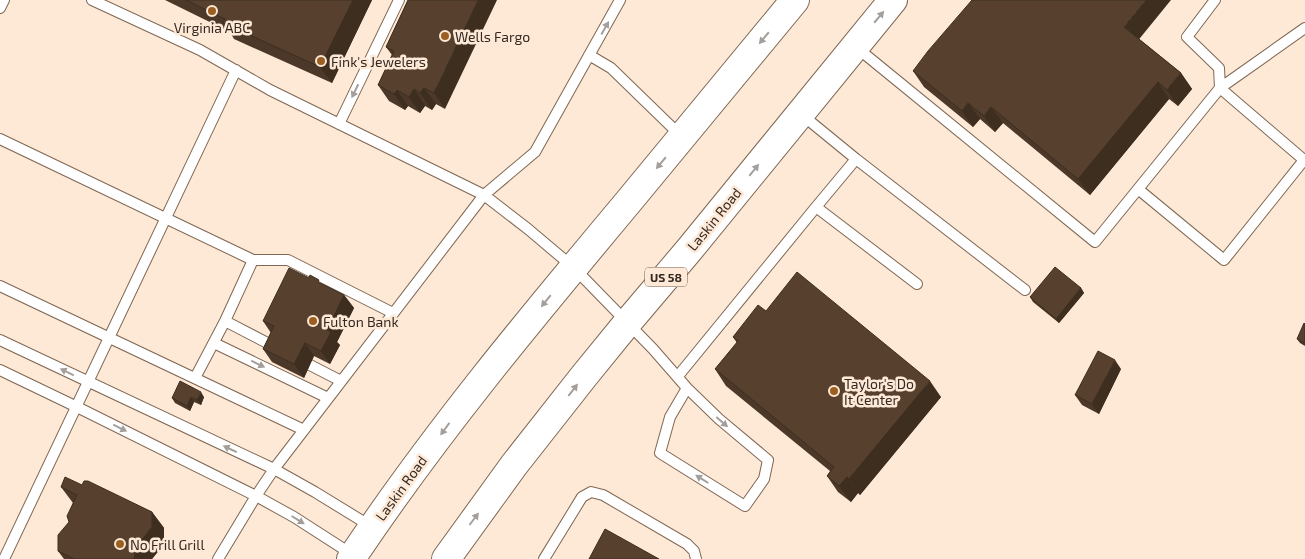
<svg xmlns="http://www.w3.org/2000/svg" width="1305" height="559" viewBox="0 0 1305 559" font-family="'Exo 2',sans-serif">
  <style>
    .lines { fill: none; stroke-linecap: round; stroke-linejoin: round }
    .lane-casing { stroke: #7e6753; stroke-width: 12 }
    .primary-casing { stroke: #7e6753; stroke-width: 30 }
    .lane { stroke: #fff; stroke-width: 10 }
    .primary { stroke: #fff; stroke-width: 28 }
    .wall { fill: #4b3828 }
    .shaded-wall { fill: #3d2e20 }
    .building { fill: #57412e; stroke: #3d2e20 }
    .oneway { fill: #a49f9b }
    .poi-dot { fill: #9b5f22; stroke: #fee8d6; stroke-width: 2 }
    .labels { text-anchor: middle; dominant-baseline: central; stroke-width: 5; stroke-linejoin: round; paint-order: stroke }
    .shield { fill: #fee8d6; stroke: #716257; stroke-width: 1 }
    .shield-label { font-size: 12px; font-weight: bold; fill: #342921 }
    .poi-label { font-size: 14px; fill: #342921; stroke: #fee8d6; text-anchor: start }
    .street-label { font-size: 14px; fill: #342921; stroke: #fee8d6 }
  </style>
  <rect width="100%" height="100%" fill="#fee8d6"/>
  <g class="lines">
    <defs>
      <path id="lane" d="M92,0L200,50L270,90L484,195L528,229L573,267L653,349L687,388L719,419L768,460L764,479L745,506L660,453L670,417L687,388
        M1215,0L1187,37L1219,68L1220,88
        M0,8L4,0
        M856,47L1095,242L1220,88L1304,160L1224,260L1138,189
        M589,55L611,68L682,137
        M1220,88L1305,28
        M801,114L856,159L1025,290
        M339,124L399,0
        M0,139L253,260H288L393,313
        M856,159L816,207L917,284
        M0,286L304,430
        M225,321L277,348
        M0,340L274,469L315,492L372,527
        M214,343L328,398
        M310,365L341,381
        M0,370L77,407L256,496L294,517L353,555
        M678,376L816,207
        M195,378L225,321L253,260
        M4,559L236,70
        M218,559L256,496L274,469L484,195L535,152L620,0
        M544,559L582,497L591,492L603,495L687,544L694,551L696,559"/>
      <path id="primary" d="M351,559C435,433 532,317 629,201C685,134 740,67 795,0
        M446,559L514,465L584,376L628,322L689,250L893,0"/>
    </defs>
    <use href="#lane" class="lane-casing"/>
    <use href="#primary" class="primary-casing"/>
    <use href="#lane" class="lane"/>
    <use href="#primary" class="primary"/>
  </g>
  <path class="wall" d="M165,0H372L332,83L234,39L230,32Z
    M408,0L445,109L436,104L432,110L425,106L420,113L408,106L405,110L389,101L378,85L392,55L386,47Z
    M1139,39L1181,73L1192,89L1178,106L1169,99L1090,195L1003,123L995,132L980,119L973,127L924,87L913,71Z
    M322,284L344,295L354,308L337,342L340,345L330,364L314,356L304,378L272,362L263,349L271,333L263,321Z
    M1081,288L1084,293L1059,323L1033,302L1030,297Z
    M766,311L941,397L860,495L858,493L851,502L838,492L827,476L830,471L726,386L715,369L737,343L733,337Z
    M1305,324V346L1300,343L1297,339Z
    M1121,369L1099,414L1082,405L1075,395Z
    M204,397L201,405L194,402L190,411L175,403L172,398Z
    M82,485L152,512L164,528V544L152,559H64L58,551L69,522L73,503L61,487Z"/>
  <path class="shaded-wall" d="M353,0H372L332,83L320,67Z
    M478,0H497L445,109L434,93Z
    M1146,0H1171L1136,43L1124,27Z
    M1181,73L1192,89L1178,106L1167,90Z
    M1158,82L1169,99L1090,195L1078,179Z
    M424,88L436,104L432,110L420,93Z
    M414,89L425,106L420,113L409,97Z
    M397,90L408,106L405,110L394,94Z
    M968,103L980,119L973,127L962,111Z
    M991,107L1003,123L995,132L984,116Z
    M1081,288L1084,293L1059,323L1056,319Z
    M344,295L354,308L337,342L340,345L330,364L321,351L327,330Z
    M305,343L314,356L304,378L294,364Z
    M1115,360L1121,369L1099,414L1092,404Z
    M930,381L941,397L860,495L849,479Z
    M201,392L204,397L201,405L197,400Z
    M191,397L194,402L190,411L187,406Z
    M847,477L858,493L851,502L839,486Z
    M152,512L164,528V544L152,559H134L136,548Z"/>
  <path class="building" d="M186,0H353L320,67L223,23L225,19Z
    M408,0H478L434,93L424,88L420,93L414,89L409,97L397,90L394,94L378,85L394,51L386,47Z
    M972,0H1146L1124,27L1181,73L1167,90L1158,82L1078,179L991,107L984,116L968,103L962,111L913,71L928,51Z
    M1055,267L1081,288L1056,319L1030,297Z
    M289,268L309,278L310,275L319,280L318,282L344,295L327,330L331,332L321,351L305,343L294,364L263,349L274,326L263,321Z
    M797,272L930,381L849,479L847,477L839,486L827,476L834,467L715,369L738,341L733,337L758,305L766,311Z
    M1304,323L1305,324V343L1297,339Z
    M1098,351L1115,360L1092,404L1075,395Z
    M180,381L201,392L197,400L191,397L187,406L172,398Z
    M65,477L82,485L84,481H88L152,512V527L136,548L134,559H74L58,551V535L69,522L67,516L77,495L61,487Z
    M605,529L659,559H589Z"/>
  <defs><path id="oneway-solid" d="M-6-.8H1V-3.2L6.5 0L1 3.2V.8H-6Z" transform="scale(1.25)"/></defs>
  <g class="oneway">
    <use href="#oneway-solid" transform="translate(879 17) rotate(-50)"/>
    <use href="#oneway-solid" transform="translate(605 28) rotate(-61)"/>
    <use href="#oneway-solid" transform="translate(764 38) rotate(130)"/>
    <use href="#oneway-solid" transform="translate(355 91) rotate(116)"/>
    <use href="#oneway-solid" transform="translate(661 163) rotate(130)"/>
    <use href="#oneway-solid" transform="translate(754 170) rotate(-51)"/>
    <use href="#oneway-solid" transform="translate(546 301) rotate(129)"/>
    <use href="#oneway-solid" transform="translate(258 364) rotate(26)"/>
    <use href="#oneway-solid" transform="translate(67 372) rotate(-154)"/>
    <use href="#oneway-solid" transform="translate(573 390) rotate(-52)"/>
    <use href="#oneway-solid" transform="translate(722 422) rotate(41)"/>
    <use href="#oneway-solid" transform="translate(120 428) rotate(26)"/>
    <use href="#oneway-solid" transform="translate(445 429) rotate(126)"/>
    <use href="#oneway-solid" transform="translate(230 449) rotate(-155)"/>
    <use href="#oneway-solid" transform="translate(702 479) rotate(-148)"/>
    <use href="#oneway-solid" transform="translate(474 519) rotate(-53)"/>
    <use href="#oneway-solid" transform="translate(298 520) rotate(32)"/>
  </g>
  <g class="poi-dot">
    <circle cx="212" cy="11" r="5"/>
    <circle cx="445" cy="36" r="5"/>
    <circle cx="321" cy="61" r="5"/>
    <circle cx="313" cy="321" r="5"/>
    <circle cx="834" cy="391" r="5"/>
    <circle cx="120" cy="544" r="5"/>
  </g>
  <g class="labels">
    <rect class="shield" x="645" y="267.5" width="42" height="19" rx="4"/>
    <g class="shield-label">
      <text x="666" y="277">US 58</text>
    </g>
    <g class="poi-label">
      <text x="212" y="27" text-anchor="middle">Virginia ABC</text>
      <text x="455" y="36">Wells Fargo</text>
      <text x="331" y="61">Fink's Jewelers</text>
      <text x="323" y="321">Fulton Bank</text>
      <text x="844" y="383">Taylor's Do<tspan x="844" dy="16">It Center</tspan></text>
      <text x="130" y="544">No Frill Grill</text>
    </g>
    <g class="street-label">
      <text transform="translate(714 219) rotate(-51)">Laskin Road</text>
      <text transform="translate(401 488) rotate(-54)">Laskin Road</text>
    </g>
  </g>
</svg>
